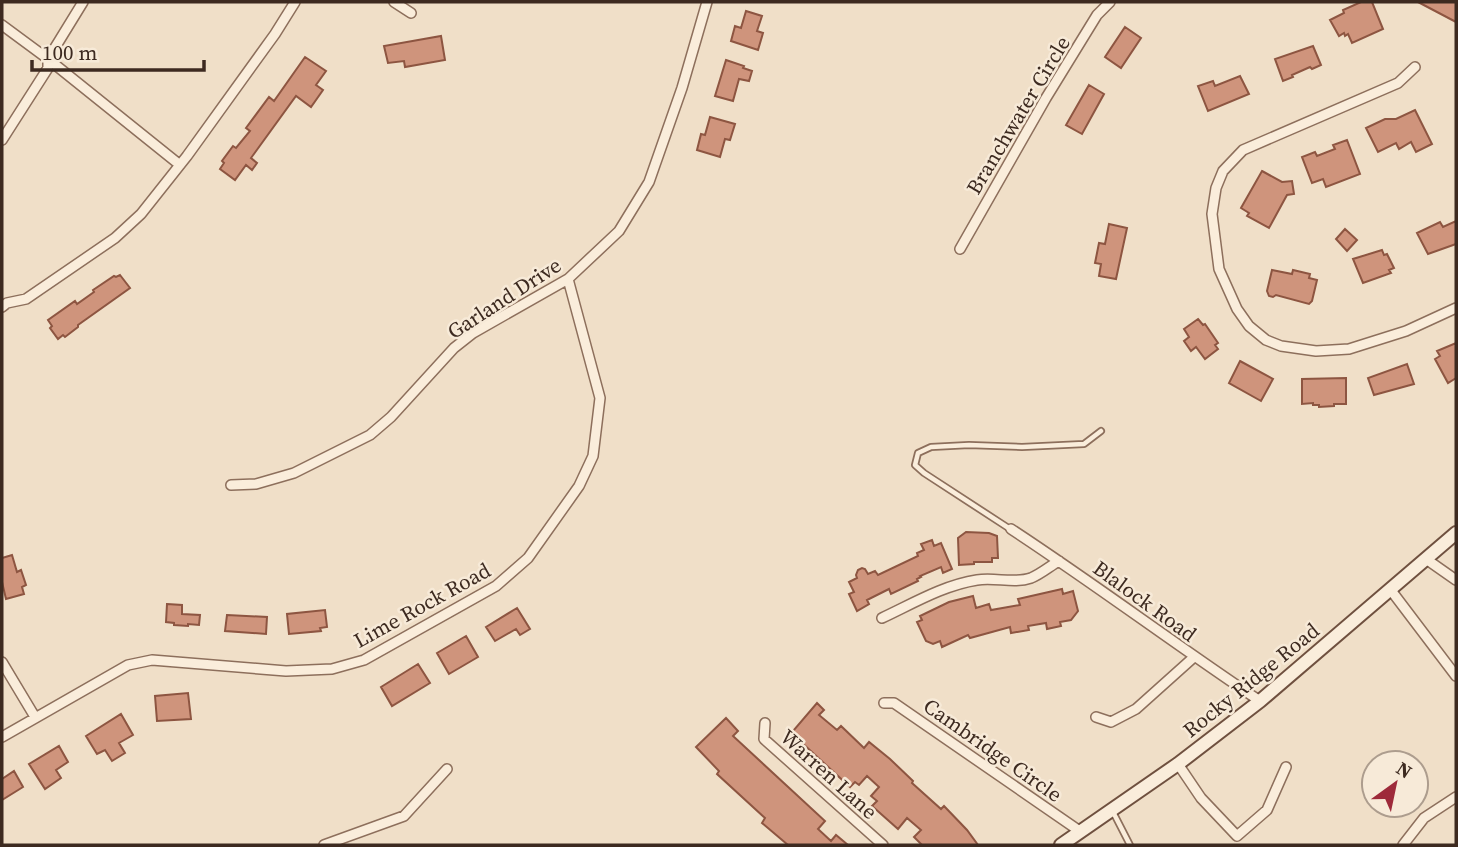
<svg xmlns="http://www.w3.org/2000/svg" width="1458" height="847" viewBox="0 0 1458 847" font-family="'Source Serif 4',serif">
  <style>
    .building { fill: #cf947c; stroke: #8d5541; stroke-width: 2 }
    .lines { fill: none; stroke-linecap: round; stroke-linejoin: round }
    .service-casing { stroke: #8d6f5c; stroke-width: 8 }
    .minor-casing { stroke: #8d6f5c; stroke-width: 12 }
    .secondary-casing { stroke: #6f503f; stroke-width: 16 }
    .service { stroke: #faeddb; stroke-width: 4.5 }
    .minor { stroke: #faeddb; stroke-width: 9 }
    .secondary { stroke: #faeddb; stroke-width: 12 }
    .labels { text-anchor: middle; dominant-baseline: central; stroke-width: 5; stroke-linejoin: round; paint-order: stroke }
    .street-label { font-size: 21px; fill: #3d2a20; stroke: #f7ead8 }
  </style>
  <rect width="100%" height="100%" fill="#f0dfc8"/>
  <path class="building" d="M1361,2H1372L1383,29L1352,43L1348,34L1345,36L1344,33L1339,36L1330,20L1344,13L1343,10Z
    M1418,2H1456V22Z
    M746,11L762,16L757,31L763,33L758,50L731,41L735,26L741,28Z
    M1125,27L1141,38L1121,68L1105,57Z
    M441,36L445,60L405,67L404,61L388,63L384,46Z
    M1313,46L1321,65L1312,69L1310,67L1292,75L1293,77L1283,81L1275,59Z
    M305,57L326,71L316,85L323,90L311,107L296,96L251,158L257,163L252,170L246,165L235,180L220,169L224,163L222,161L233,146L236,148L250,131L246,128L269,97L274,101Z
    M726,60L744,66L743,68L752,71L749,81L739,79L733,101L715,96Z
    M1240,76L1249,94L1208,111L1198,86L1213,81L1215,86Z
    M1089,85L1104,94L1082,134L1066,125Z
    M1415,110L1432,144L1416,152L1411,142L1399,149L1396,143L1378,152L1366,128L1385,119H1396Z
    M710,117L735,124L730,140L725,139L720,157L697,150L701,134L705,135Z
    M1347,140L1360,174L1326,187L1323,179L1312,183L1302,157L1315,152L1317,156L1335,149L1333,145Z
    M1262,171L1282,182L1292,181L1294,194L1287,195L1269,228L1247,216L1249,213L1241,208Z
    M1456,221V244L1428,254L1417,233L1440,222L1443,227Z
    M1109,224L1127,228L1116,279L1099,276L1101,264L1095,263L1099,243L1105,244Z
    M1345,229L1357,240L1347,251L1336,239Z
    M1382,250L1384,255L1387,254L1394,268L1389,270L1391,273L1363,283L1353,259Z
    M1272,270L1292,274L1293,270L1310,274L1309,278L1317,280L1312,301L1309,304L1276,295L1273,297L1269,296L1267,291Z
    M120,275L130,288L78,325V327L65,337L63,335L58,339L50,328L52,326L48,320L75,301L77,304L94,292L93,290L114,276L116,277Z
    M1198,319L1203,325L1205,324L1218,343L1215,345L1218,349L1205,359L1196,347L1191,351L1184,341L1189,337L1184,329Z
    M1456,343V378L1448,383L1435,359L1440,356L1437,351Z
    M1240,361L1273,379L1261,401L1229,383Z
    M1407,364L1414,384L1374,395L1368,378Z
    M1346,378V404H1334V406L1319,407V405H1313V403L1302,404V379Z
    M966,532L989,533L997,536L998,558H992V562H974V564L959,565L958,538Z
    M932,540L934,546L941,543L952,569L943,573L941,567L920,576L921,577L917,579L918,581L891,594L889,589L867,600L869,604L857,611L849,594L854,592L849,582L857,578L856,575L858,570L862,568L865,569L868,574L875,571L878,575L918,556L917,553L924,550L921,544Z
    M12,555L17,572L21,570L26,585L22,587L24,594L6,599L2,582V558Z
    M1062,589L1063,594L1073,591L1078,611L1071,620L1060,622L1061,626L1047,629L1046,623L1028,626L1029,630L1011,633L1010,627L970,638L968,635L942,647L940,641L933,644L926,641L917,622L922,620L920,616L949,602L973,596L976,608L989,604L991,610L1020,605L1018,599Z
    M167,604L182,605V614L200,615L199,625L188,624V626L174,625V623L166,622Z
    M517,608L530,629L520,635L516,629L495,641L486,627Z
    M325,610L327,627L320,628L321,631L289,634L287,614Z
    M227,615L267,617L266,634L225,631Z
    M466,636L478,657L449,674L437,653Z
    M418,664L430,683L392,706L381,687Z
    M188,693L191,719L157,721L155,696Z
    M817,703L824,710L819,715L837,730L841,726L864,748L869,742L890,759L913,781L912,783L941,809L944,806L967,830L978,845H922L914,837L921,830L907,818L898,829L872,806L877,801L871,796L879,787L867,776L859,785L855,782L850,787L802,743L798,747L787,738Z
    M121,714L133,735L119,743L125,753L112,761L105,750L97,754L86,736Z
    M726,718L738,731L733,736L825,821L818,829L831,841L836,835L848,845H788L762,823L765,818L717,774L719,771L696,747Z
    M59,746L68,762L56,770L61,778L45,789L29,764Z
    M14,771L23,787L2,800V779Z"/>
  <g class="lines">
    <defs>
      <path id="service" d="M1010,529L924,473L915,465L918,453L931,447L969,445L1022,447L1084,444L1101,431
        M1112,810L1130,845"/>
      <path id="minor" d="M394,2L411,13
        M2,25L48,59L180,165
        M1415,67L1398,83L1243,150L1223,171L1216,188L1212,214L1219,269L1237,309L1249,326L1266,340L1281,346L1316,351L1349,349L1406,331L1456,308
        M2,140L48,68V59L83,2
        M960,249L1046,98L1097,15L1110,2
        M2,307L7,303L26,299L115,238L141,214L187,156L275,34L295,2
        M231,485L256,484L294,473L370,435L391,417L454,348L473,333L568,279L619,231L649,182L682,88L707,2
        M1011,529C1095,584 1176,645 1260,701
        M1426,559L1456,580
        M1390,589L1456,676
        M882,618C912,604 944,585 977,580C995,577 1014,584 1031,578C1041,574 1050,566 1059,561
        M2,662L35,717
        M884,703H894L1081,832
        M1096,717L1111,722L1136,709L1194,657
        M765,723L764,739L883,845
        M2,737L128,665L152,660L286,671L332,669L364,660L496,586L528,558L579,486L593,456L600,398L568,279
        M1178,764L1201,798L1237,836L1267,810L1286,767
        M324,845L404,816L447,769
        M1403,845L1424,818L1456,797"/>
      <path id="secondary" d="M1061,845L1178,764L1260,701L1456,533"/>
    </defs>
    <use href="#service" class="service-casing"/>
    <use href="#minor" class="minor-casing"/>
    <use href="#secondary" class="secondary-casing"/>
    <use href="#service" class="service"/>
    <use href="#minor" class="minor"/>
    <use href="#secondary" class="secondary"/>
  </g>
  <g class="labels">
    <g class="street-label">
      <text transform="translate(1018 115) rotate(-59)">Branchwater Circle</text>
      <text transform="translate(504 298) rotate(-33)">Garland Drive</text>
      <text transform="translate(1145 601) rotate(36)">Blalock Road</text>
      <text transform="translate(422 605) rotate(-29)">Lime Rock Road</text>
      <text transform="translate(1251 680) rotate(-39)">Rocky Ridge Road</text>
      <text transform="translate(993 750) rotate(35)">Cambridge Circle</text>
      <text transform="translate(829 774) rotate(42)">Warren Lane</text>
    </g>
  </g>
  <rect width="1458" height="847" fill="none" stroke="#3d2a20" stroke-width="7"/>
  <g transform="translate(1395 784) rotate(33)"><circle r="33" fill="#f7ead8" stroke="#ad9d8e" stroke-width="2"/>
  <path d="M0-5L12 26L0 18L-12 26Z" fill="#9e2a3a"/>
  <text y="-10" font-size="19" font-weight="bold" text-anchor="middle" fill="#3d2a20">N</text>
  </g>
  <path d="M32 60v10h172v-10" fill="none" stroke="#3d2a20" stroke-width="3.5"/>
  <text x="42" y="60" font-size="21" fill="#3d2a20" stroke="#f7ead8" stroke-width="5" paint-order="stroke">100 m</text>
</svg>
